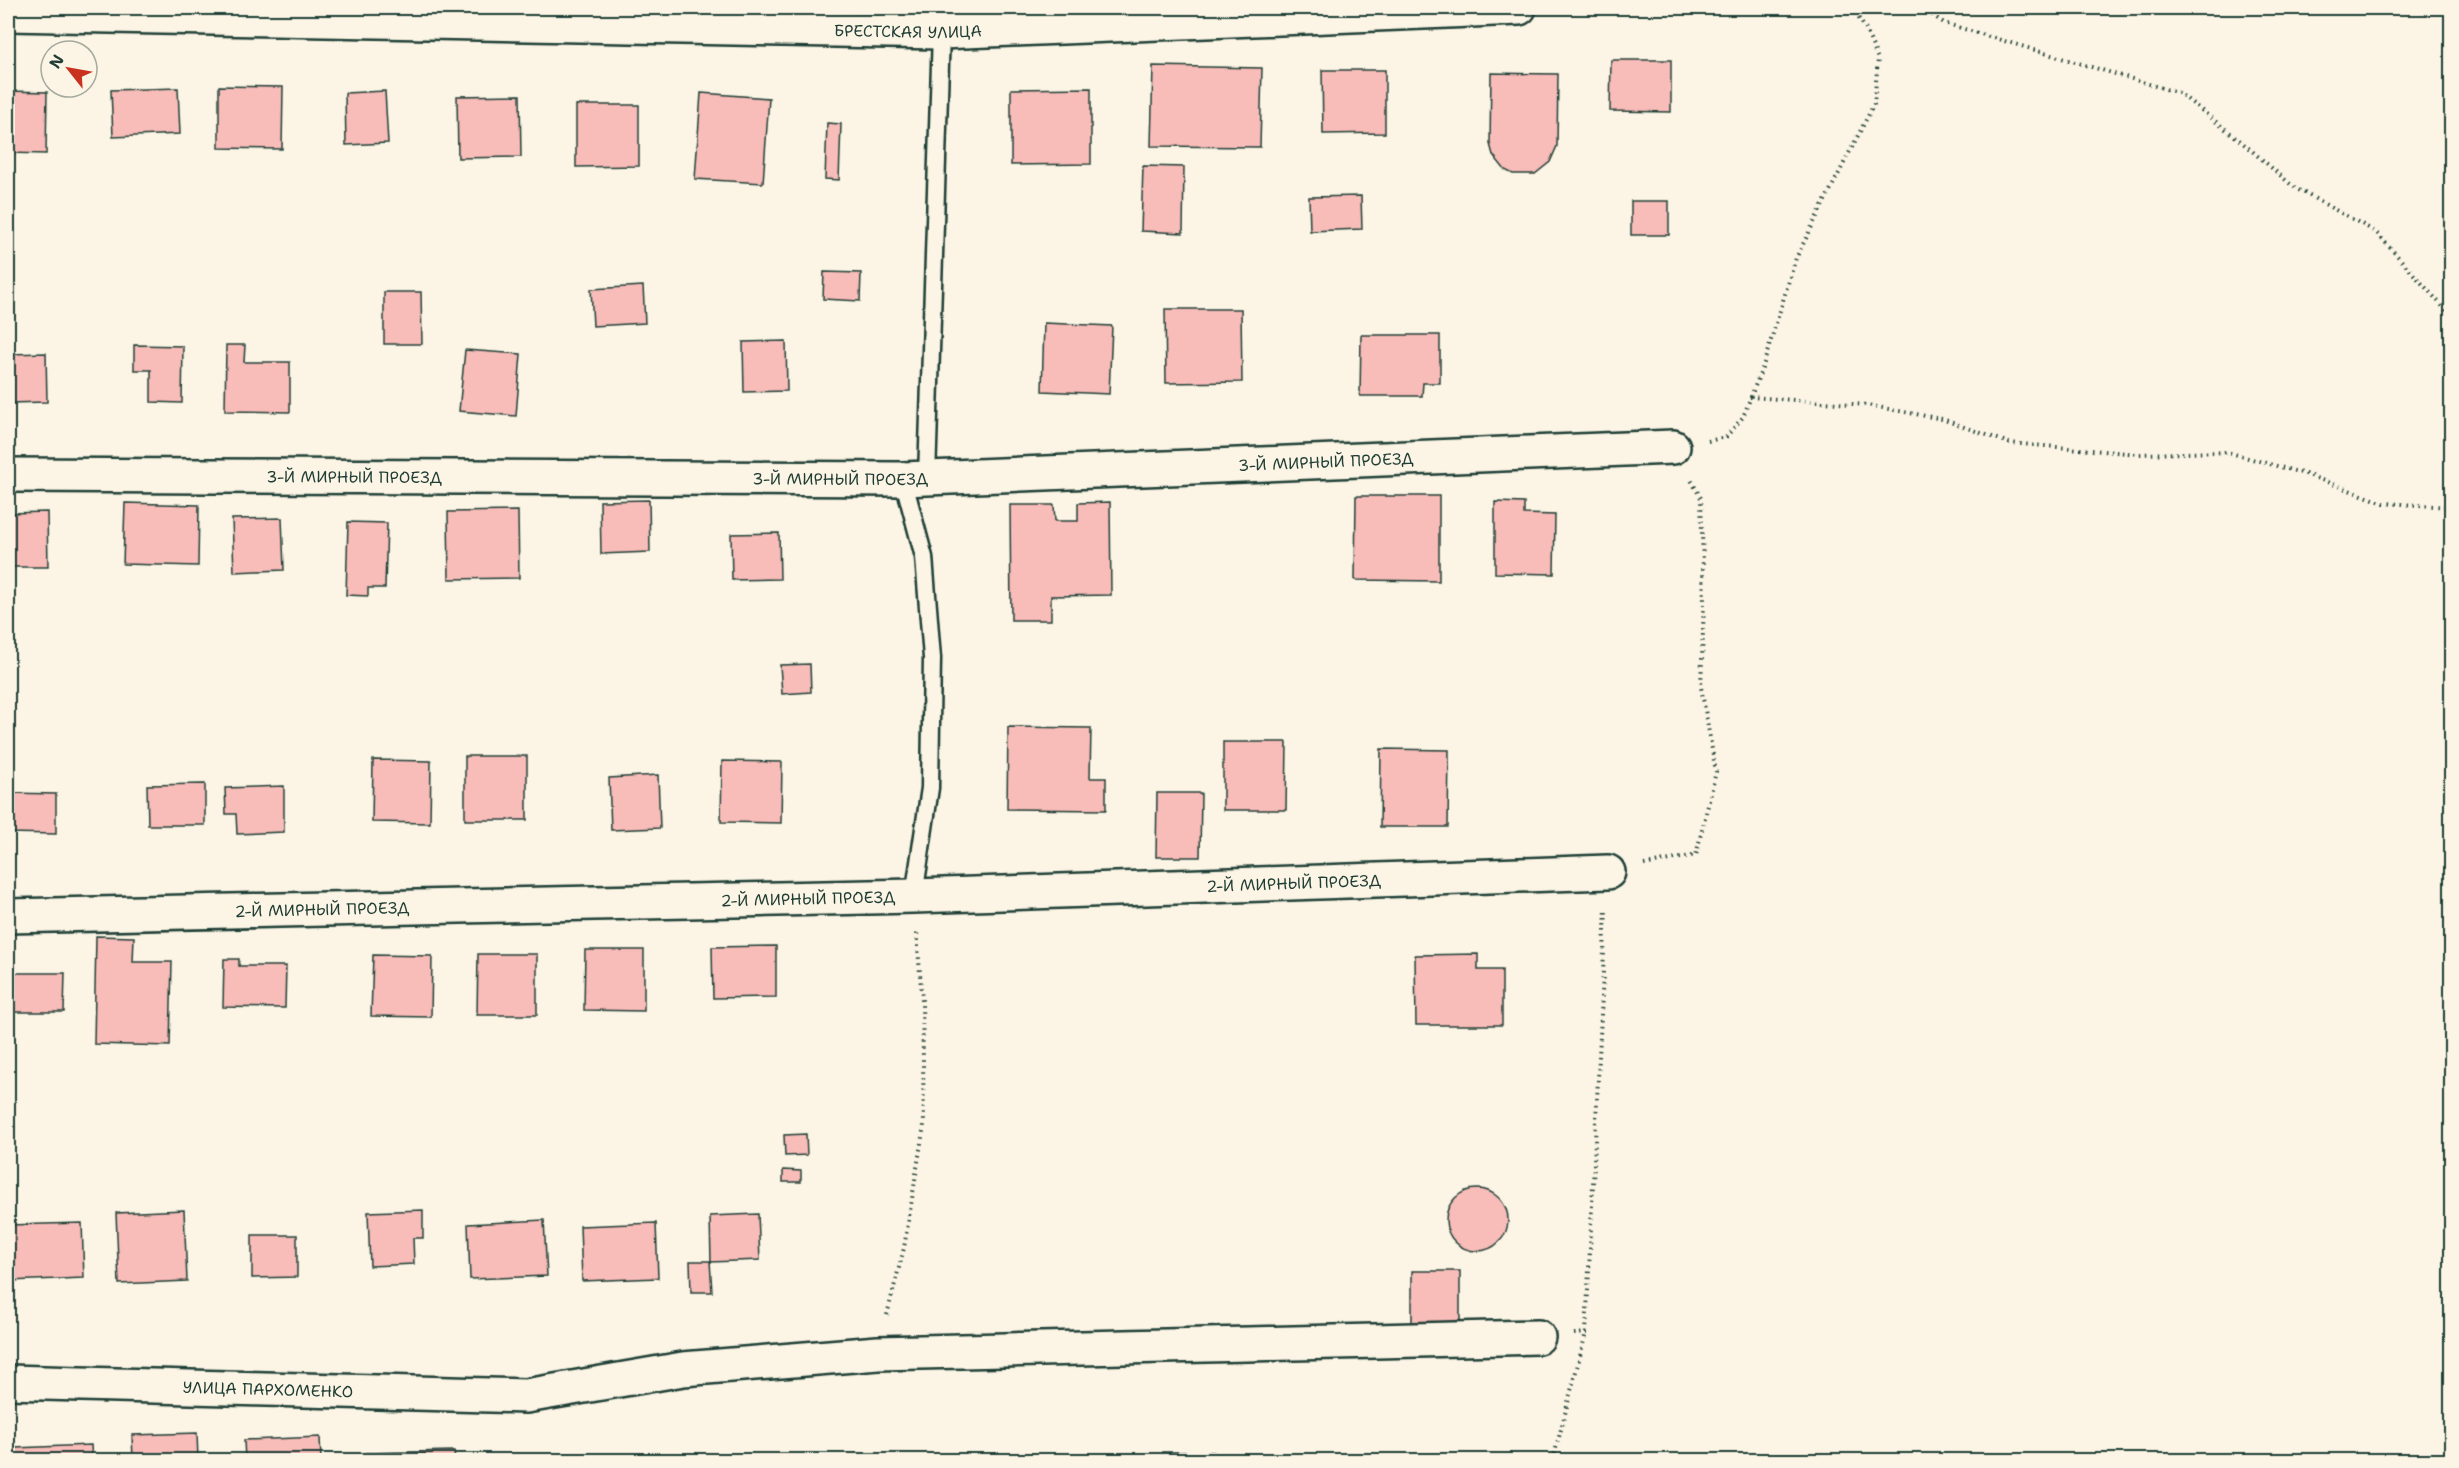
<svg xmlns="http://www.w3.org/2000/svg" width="2459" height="1468" viewBox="0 0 2459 1468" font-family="'Shantell Sans',sans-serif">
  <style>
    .building { fill: #f8bcb9; stroke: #1f3d34; stroke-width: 1.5 }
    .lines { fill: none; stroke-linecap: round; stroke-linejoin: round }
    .service-casing { stroke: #1f3d34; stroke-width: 21 }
    .minor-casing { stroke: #1f3d34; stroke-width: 38 }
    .path { stroke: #1f3d34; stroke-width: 4; stroke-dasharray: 1.5 4.5; stroke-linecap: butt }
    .service { stroke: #fcf5e5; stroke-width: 16 }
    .minor { stroke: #fcf5e5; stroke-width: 33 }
    .labels { text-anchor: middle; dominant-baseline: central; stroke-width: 4.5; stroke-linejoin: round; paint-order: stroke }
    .street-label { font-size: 16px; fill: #1f3d34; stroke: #fcf5e5 }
  </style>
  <rect width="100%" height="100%" fill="#fcf5e5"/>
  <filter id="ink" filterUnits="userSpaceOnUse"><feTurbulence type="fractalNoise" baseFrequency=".0167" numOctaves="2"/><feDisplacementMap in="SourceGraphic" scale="12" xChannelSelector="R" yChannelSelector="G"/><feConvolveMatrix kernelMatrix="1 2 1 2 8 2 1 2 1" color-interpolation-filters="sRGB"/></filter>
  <g filter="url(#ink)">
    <path class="building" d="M1611,60H1671V112L1610,111Z
      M1153,66L1262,68L1260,147L1151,146Z
      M1322,70H1385V133L1323,134Z
      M1491,73L1558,74L1557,146L1550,162L1535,174H1513L1505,170L1493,155L1490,144Z
      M219,86L283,87L282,149L219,148Z
      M178,88L180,134L113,137L111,90Z
      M1091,88V164L1011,165V89Z
      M8,91L47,92L46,154L8,153Z
      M385,91L388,143L346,145L345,93Z
      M701,93L769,98L763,183L695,179Z
      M520,95L521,157L458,158L457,96Z
      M576,105H639V166L576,167Z
      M827,123L841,124L839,180L825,179Z
      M1143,166L1184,167L1183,233L1141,231Z
      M1361,196L1362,229L1310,231L1309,197Z
      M1631,201H1669V235H1631Z
      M824,272L861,273L860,301L823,299Z
      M643,286L645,323L593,326L591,289Z
      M384,292H421L422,344H384Z
      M1165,309H1241L1242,382L1166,383Z
      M1044,323L1112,326L1109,394L1042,391Z
      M1361,335H1440V383H1423L1422,396H1360Z
      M786,341L787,391L744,392L743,342Z
      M134,345L183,346L182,403L151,402V370H134Z
      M226,345H245L244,362H290V412L225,411Z
      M465,350L521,354L516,416L459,411Z
      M46,353L47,402L8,403V354Z
      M1356,496H1439V581L1355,580Z
      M649,500L650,552L601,554L600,501Z
      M1110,502L1111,595L1051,596V620H1011L1010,505H1054L1055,521H1078V503Z
      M1495,502L1524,503V514L1555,515L1554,574L1495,573Z
      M125,503L199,505L198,566L123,564Z
      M518,511L519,578L449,579L448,512Z
      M47,512L48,567H8V513Z
      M282,518L284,570L234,572L232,519Z
      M348,522L387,523L385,588H368V596L346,595Z
      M779,533L780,579L732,580L731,534Z
      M810,664L811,692L782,694L780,665Z
      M1008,727L1091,728L1090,778H1106V810L1007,809Z
      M1223,742H1287L1286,810H1223Z
      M1381,749L1449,750L1448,827H1380Z
      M465,756H527V820H465Z
      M373,760L431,761L430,823L372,822Z
      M722,761L782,762L781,823L721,822Z
      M658,775L660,828L611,830L609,778Z
      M205,784V825H148L147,785Z
      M284,786V832L237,834L236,814H226L225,788Z
      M8,793L56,794V834L8,833Z
      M1157,793H1201L1200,857H1156Z
      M96,936L134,937L133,962H172L170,1046L94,1044Z
      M776,946V997L713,998L712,947Z
      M585,950H644V1011L584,1010Z
      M478,954H537V1015H477Z
      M1478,954V970H1502V1025H1416L1415,955Z
      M373,955L432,956L431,1017L371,1016Z
      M224,959H239V966H286L285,1008L223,1007Z
      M12,973H65L64,1012H12Z
      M806,1134L807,1155L785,1156L784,1135Z
      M783,1170L801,1171V1182H783Z
      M1446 1220a31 31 0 1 1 62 0a31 31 0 1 1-62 0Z
      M184,1210L187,1281L119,1284L116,1213Z
      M423,1210V1238H413L414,1264L370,1266L368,1212Z
      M758,1214L760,1260L711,1262L710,1216Z
      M544,1220L547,1276L470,1279L468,1224Z
      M82,1223L84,1278L8,1281V1225Z
      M656,1223L658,1278L582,1281L580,1226Z
      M252,1235H297V1277L252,1278Z
      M690,1261H710L712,1292H691Z
      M1412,1271H1460V1323H1412Z
      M197,1433L198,1460H133L132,1435Z
      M320,1437L321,1460H245L244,1440Z
      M91,1445L92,1460H14V1448Z
      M454,1451L455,1460H365V1453Z
      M1163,1452H1214V1460H1163Z
      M510,1454L552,1456V1460H510Z
      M670,1458V1460H608V1459Z"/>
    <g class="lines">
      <defs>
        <path id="service" d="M891,31V8
          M927,478L941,32
          M903,479L924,557L932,658L930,788L914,896"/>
        <g id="minor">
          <path id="s1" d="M8,14L941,32L1519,8"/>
          <path id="s2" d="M8,475L903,479L1673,447"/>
          <path id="s3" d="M8,916L914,896L1608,872"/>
          <path id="s4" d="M8,1382L526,1396L683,1369L878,1353L1538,1337"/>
        </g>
      </defs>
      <use href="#service" class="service-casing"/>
      <use href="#minor" class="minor-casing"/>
      <path class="path" d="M1922,8L1944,23L2179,93L2237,138L2295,188L2376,232L2452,317
        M1750,397L1867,405L1942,419L2009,443L2139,454L2227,452L2305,474L2384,503L2452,507
        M1708,441L1726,437L1743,417L1764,363L1796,258L1874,104L1878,59L1865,28L1852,8
        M1644,865L1696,855L1716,772L1701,687L1704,602L1701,498L1690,478
        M887,1315L904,1248L924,1125L922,1001L917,933
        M1574,1334L1586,1333L1606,909
        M1553,1460L1586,1333"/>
      <use href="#service" class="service"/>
      <use href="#minor" class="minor"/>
    </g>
  </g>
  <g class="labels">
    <g class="street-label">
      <text stroke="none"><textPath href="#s1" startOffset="900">БРЕСТСКАЯ УЛИЦА</textPath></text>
      <text stroke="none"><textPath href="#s2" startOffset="1318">3-Й МИРНЫЙ ПРОЕЗД</textPath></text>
      <text stroke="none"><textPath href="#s2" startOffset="346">3-Й МИРНЫЙ ПРОЕЗД</textPath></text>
      <text stroke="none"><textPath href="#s2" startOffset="832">3-Й МИРНЫЙ ПРОЕЗД</textPath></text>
      <text stroke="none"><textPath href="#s3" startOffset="1286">2-Й МИРНЫЙ ПРОЕЗД</textPath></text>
      <text stroke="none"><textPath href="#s3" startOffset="800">2-Й МИРНЫЙ ПРОЕЗД</textPath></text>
      <text stroke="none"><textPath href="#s3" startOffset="314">2-Й МИРНЫЙ ПРОЕЗД</textPath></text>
      <text stroke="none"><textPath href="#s4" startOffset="260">УЛИЦА ПАРХОМЕНКО</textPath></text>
    </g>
  </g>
  <rect width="2459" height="1468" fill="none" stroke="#fcf5e5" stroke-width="30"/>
  <rect x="15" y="15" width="2429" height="1438" fill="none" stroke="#1f3d34" stroke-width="2" filter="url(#ink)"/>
  <g transform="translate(69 69) rotate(301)"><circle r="28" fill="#fcf5e5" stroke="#a4ab9e" stroke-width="1.5"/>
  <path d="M0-4.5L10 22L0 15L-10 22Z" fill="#c8321e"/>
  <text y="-9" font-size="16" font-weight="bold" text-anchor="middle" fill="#1f3d34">N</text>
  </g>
</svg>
